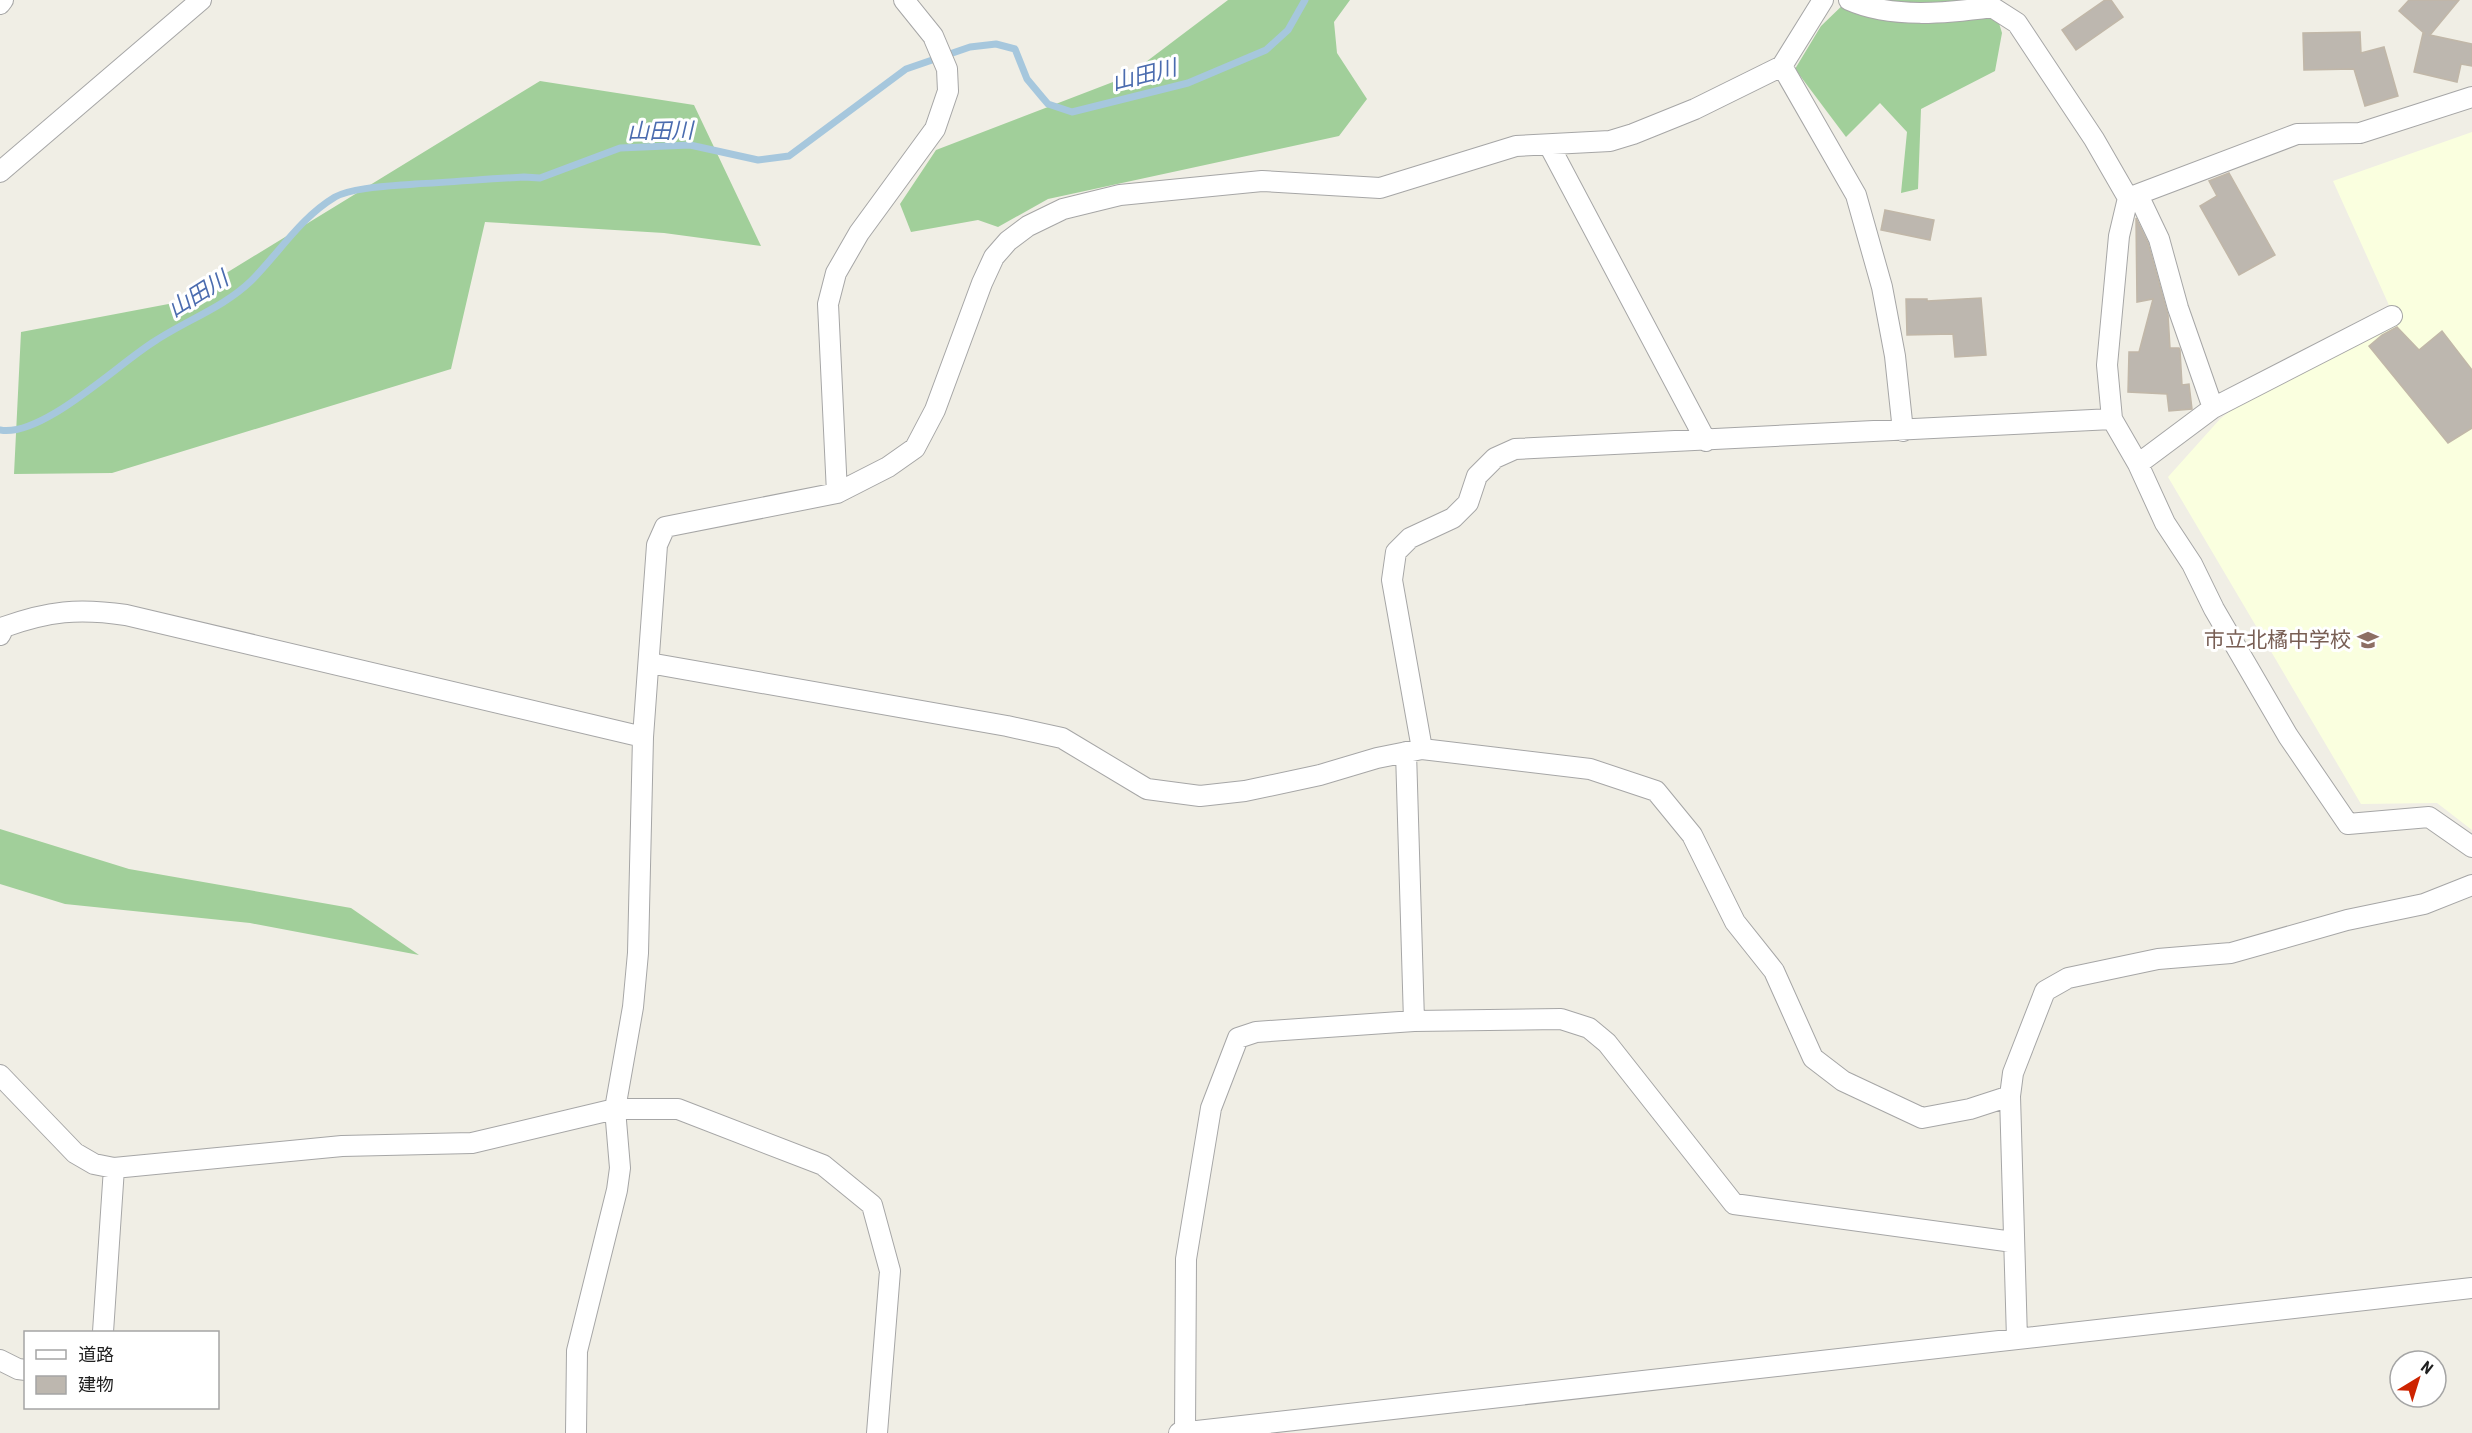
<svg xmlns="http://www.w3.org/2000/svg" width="2472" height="1433" viewBox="0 0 2472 1433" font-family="'Roboto Condensed','Noto Sans JP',sans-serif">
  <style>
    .education { fill: #faffdf }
    .forest { fill: #a1cf9a }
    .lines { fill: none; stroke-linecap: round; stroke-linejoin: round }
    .stream { stroke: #a6c7dd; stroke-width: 7 }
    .building { fill: #bdb7af; stroke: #c1b7a8; stroke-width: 1.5 }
    .street-casing { stroke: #a6a6a6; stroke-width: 22 }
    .street { stroke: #fff; stroke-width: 20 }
    .labels { text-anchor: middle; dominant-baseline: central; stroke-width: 6; stroke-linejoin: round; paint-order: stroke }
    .education-label { font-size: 21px; fill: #785e54; stroke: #fff; text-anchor: end }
    .water-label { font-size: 22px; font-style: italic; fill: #4b6caf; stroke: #fff }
  </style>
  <rect width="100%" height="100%" fill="#f0eee5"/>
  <path class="education" d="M2472,132V830L2437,803L2361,804L2168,477L2220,419L2241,402L2359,345L2394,323L2388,303L2333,181Z"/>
  <path class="forest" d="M1228,0H1350L1334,22L1337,53L1367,99L1339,136L1048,199L998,227L978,220L911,232L900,204L936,150L1126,77Z
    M1848,0H1992L2002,33L1995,71L1921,109L1918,189L1901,193L1907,132L1880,103L1846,137L1795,69L1821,26Z
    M540,81L694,105L761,246L664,233L485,222L451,369L112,473L14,474L21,332L179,302Z
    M0,829L129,869L351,908L419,955L250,923L65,904L0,884Z"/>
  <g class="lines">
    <path class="stream" d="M0,430C42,438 119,363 155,341C187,320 224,307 251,281C279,253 300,218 335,197C353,187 394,186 415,184C452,182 488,179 524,177L540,178L620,148L690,145L758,160L789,156L906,69L970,47L996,44L1015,49L1027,79L1042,97L1048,104L1072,112L1188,83L1266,50L1288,30L1305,0"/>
  </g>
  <path class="building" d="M2105,0H2111L2123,17L2076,50L2062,30Z
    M2409,0H2459L2430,35L2472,44V66L2461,64L2457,82L2414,72L2423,33L2425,34L2399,11Z
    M2360,32L2361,53L2384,47L2398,96L2365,106L2354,69L2304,70L2303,33Z
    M2229,173L2275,255L2239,275L2200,206L2217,196L2209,181Z
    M1885,210L1934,220L1930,240L1881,230Z
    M2136,218L2148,243L2168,315L2170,348H2179L2180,350L2182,385L2189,384L2192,409L2169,411L2167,394L2128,392L2129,352H2139L2153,299L2137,302Z
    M1981,298L1986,355L1955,357L1953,334L1907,335L1906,299H1927V301Z
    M2397,327L2419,350L2442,331L2472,370V428L2448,443L2369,346L2382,335Z"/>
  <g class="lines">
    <defs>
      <path id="street" d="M1849,0C1891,19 1948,13 1992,7L2017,23L2094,139L2128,198L2119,236L2107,365L2112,419L2138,464L2165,523L2192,564L2214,609L2288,736L2348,824L2429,817L2472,847
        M0,4L3,0
        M1782,66L1856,195L1882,287L1895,356L1903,431
        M1549,145L1706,441
        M0,172L201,0
        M2138,195L2159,239L2178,308L2213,408
        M2128,198L2297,134L2360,133L2472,97
        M2138,464L2213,408L2392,316
        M837,493L828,304L836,273L859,233L935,129L948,91L947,69L933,36L904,0
        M0,635L4,627C49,611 78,608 126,615L643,737
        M649,663L1007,726L1062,738L1147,789L1200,796L1245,791L1320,775L1377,758L1422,749L1590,769L1656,791L1692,835L1735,922L1774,971L1813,1058L1843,1081L1922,1118L1970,1109L2010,1096L2013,1073L2045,991L2068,978L2158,959L2231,953L2347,920L2424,904L2472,885
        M1422,749L1392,580L1396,552L1410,538L1453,518L1468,503L1477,476L1495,458L1515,449L2112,419
        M1406,752L1414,1021
        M0,1075L75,1153L94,1164L114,1168L342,1146L472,1143L615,1109H678L823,1165L872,1205L890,1271L877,1433
        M2010,1096L2017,1339
        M103,1332L114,1168
        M0,1360L18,1369L26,1370
        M1185,1432L1186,1259L1211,1108L1238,1038L1256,1032L1414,1021L1561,1019L1589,1028L1607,1043L1734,1204L2013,1242
        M576,1433L577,1351L617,1190L620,1168L615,1109L633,1007L638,953L643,737L657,545L665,527L837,493L888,467L915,448L935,410L982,283L994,257L1008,241L1028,226L1063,209L1120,195L1262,181L1380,188L1516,146L1610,141L1633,134L1695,109L1782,66L1823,0
        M1179,1433L2472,1288"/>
    </defs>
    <use href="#street" class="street-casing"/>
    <use href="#street" class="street"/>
  </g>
  <defs>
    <symbol id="school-bare" viewBox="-9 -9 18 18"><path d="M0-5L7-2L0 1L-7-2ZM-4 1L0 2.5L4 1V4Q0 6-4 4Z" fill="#8d6e63" stroke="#fff" stroke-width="2.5" paint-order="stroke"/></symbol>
  </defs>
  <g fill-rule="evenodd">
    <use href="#school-bare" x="2353" y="625" width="30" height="30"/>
  </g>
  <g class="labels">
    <g class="education-label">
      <text x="2351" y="640">市立北橘中学校</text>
    </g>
    <g class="water-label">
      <text transform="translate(1144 75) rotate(-14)">山田川</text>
      <text transform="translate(660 131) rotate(-1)">山田川</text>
      <text transform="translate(198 294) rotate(-32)">山田川</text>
    </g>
  </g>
  <rect x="24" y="1331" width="195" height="78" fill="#ffffff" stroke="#a5a5a5" stroke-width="1.5"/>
  <rect x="36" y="1350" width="30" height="9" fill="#ffffff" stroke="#a5a5a5" stroke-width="1.5"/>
  <text x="78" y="1361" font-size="18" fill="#1f1f1f">道路</text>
  <rect x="36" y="1376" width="30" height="18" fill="#bdb7af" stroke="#a5a5a5" stroke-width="1.5"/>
  <text x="78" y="1391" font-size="18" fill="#1f1f1f">建物</text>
  <g transform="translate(2418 1379) rotate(38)"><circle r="28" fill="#ffffff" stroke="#a5a5a5" stroke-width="1.5"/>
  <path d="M0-4.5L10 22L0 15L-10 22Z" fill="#cd2401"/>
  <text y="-9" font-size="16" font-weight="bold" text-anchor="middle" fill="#1f1f1f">N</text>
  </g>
</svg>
